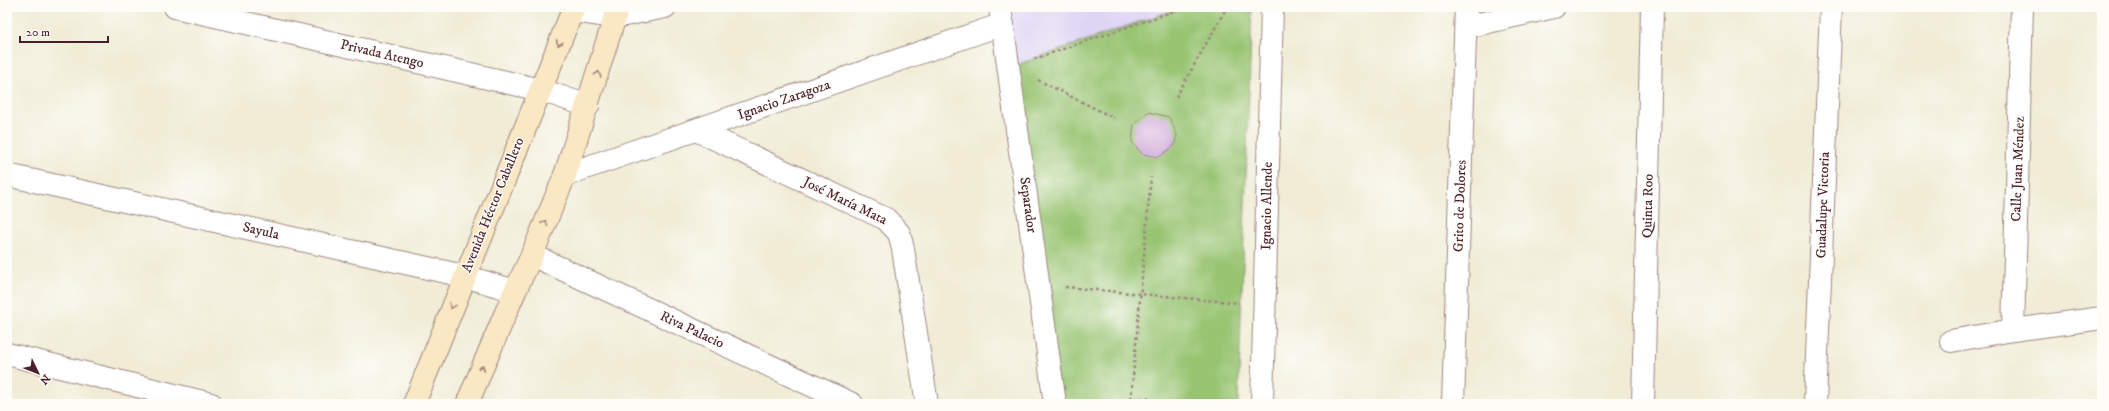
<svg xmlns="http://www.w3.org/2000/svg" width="2109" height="411" viewBox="0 0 2109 411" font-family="'IM FELL DW Pica',serif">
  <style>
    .built { fill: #ded5f5 }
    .green { fill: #99c573; stroke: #72724f }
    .building { fill: #cda8d9 }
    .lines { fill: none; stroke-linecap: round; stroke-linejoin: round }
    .street-casing { stroke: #9d8680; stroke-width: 24 }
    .secondary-casing { stroke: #9d8680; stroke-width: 24 }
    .path { stroke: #9d8680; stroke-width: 2.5; stroke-dasharray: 3 3; stroke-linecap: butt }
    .street { stroke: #fff; stroke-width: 22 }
    .secondary { stroke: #fae7c3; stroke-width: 22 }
    .oneway { stroke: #a28377 }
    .labels { text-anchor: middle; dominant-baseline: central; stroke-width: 3; stroke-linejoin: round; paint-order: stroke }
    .street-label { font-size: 14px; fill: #4a1f2b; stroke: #fdfcf7 }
  </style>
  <rect width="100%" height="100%" fill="#fdfcf7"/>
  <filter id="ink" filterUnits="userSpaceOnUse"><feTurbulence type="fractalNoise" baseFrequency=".025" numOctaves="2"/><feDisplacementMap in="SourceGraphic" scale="8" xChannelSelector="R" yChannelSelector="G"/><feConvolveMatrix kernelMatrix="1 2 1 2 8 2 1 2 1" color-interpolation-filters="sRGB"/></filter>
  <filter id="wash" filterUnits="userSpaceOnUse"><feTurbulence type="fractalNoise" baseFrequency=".012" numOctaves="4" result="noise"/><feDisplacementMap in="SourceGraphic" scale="16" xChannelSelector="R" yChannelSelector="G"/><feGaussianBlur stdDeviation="0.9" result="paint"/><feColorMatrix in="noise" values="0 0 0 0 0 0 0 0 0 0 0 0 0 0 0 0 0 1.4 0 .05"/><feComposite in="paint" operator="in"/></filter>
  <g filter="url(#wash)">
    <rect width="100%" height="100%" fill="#f0ecd6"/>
    <path class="built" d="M1003,7H1186L1011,67Z"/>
    <path class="green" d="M1182,7H1252L1238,404H1060L1011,67Z"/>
    <g id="blocks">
      <path class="building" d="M1148,112L1169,117L1177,135L1174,146L1159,157L1142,154L1132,142L1134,124Z"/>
    </g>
  </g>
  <g filter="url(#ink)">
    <use href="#blocks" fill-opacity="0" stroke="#9d8680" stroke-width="1"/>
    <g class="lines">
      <defs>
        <path id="street" d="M175,7L541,90L588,106
          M1000,7L1055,404
          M573,11L615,17L665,7
          M1466,27L1554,7
          M696,130L886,219L899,233L903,249L927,404
          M7,175L464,276L515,291
          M565,175L1003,24
          M532,255L852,404
          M2013,330L2022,7
          M1951,341L2013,330L2102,318
          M7,354L211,404
          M1262,404L1272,7
          M1453,404L1466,7
          M1643,404L1652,7
          M1815,404L1831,7"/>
        <path id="secondary" d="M414,404L574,7
          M467,404L515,291L532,255L565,175L618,7"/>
      </defs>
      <use href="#street" class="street-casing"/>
      <use href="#secondary" class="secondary-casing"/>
      <path class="path" d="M1034,59L1186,7
        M1038,80L1114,118
        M1176,97L1227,7
        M1065,287L1239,303
        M1131,399L1151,177
        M1123,404C1135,396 1149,396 1161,404"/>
      <use href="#street" class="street"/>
      <use href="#secondary" class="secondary"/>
    </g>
    <defs><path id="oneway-chevron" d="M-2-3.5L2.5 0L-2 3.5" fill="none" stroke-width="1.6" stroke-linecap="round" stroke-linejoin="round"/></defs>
    <g class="oneway">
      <use href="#oneway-chevron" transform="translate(559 43) rotate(112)"/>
      <use href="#oneway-chevron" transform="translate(598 74) rotate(-73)"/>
      <use href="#oneway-chevron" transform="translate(545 223) rotate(-68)"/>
      <use href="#oneway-chevron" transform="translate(452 306) rotate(111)"/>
      <use href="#oneway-chevron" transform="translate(482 368) rotate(-67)"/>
    </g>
  </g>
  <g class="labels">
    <g class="street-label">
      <text transform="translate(382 54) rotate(13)">Privada Atengo</text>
      <text transform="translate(784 100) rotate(-19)">Ignacio Zaragoza</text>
      <text transform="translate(2018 169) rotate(-88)">Calle Juan Méndez</text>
      <text transform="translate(845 201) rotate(26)">José María Mata</text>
      <text transform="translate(493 205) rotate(-68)">Avenida Héctor Caballero</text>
      <text transform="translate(1028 205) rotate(82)">Separador</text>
      <text transform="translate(1823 205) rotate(-88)">Guadalupe Victoria</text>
      <text transform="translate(1267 206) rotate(-89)">Ignacio Allende</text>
      <text transform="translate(1460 206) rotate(-88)">Grito de Dolores</text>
      <text transform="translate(1648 206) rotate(-89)">Quinta Roo</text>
      <text transform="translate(261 231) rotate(13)">Sayula</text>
      <text transform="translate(692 330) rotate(25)">Riva Palacio</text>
    </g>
  </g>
  <rect width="2109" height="411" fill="none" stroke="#fdfcf7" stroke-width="24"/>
  <g transform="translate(38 373) rotate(133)" stroke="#fdfcf7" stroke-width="3" paint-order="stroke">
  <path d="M0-3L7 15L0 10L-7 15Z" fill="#4a1f2b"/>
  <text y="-6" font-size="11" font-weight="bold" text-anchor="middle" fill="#4a1f2b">N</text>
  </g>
  <path d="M20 36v6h88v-6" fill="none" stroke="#4a1f2b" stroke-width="2"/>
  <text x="26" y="36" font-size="12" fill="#4a1f2b" stroke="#fdfcf7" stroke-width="3" paint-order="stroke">20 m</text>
</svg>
